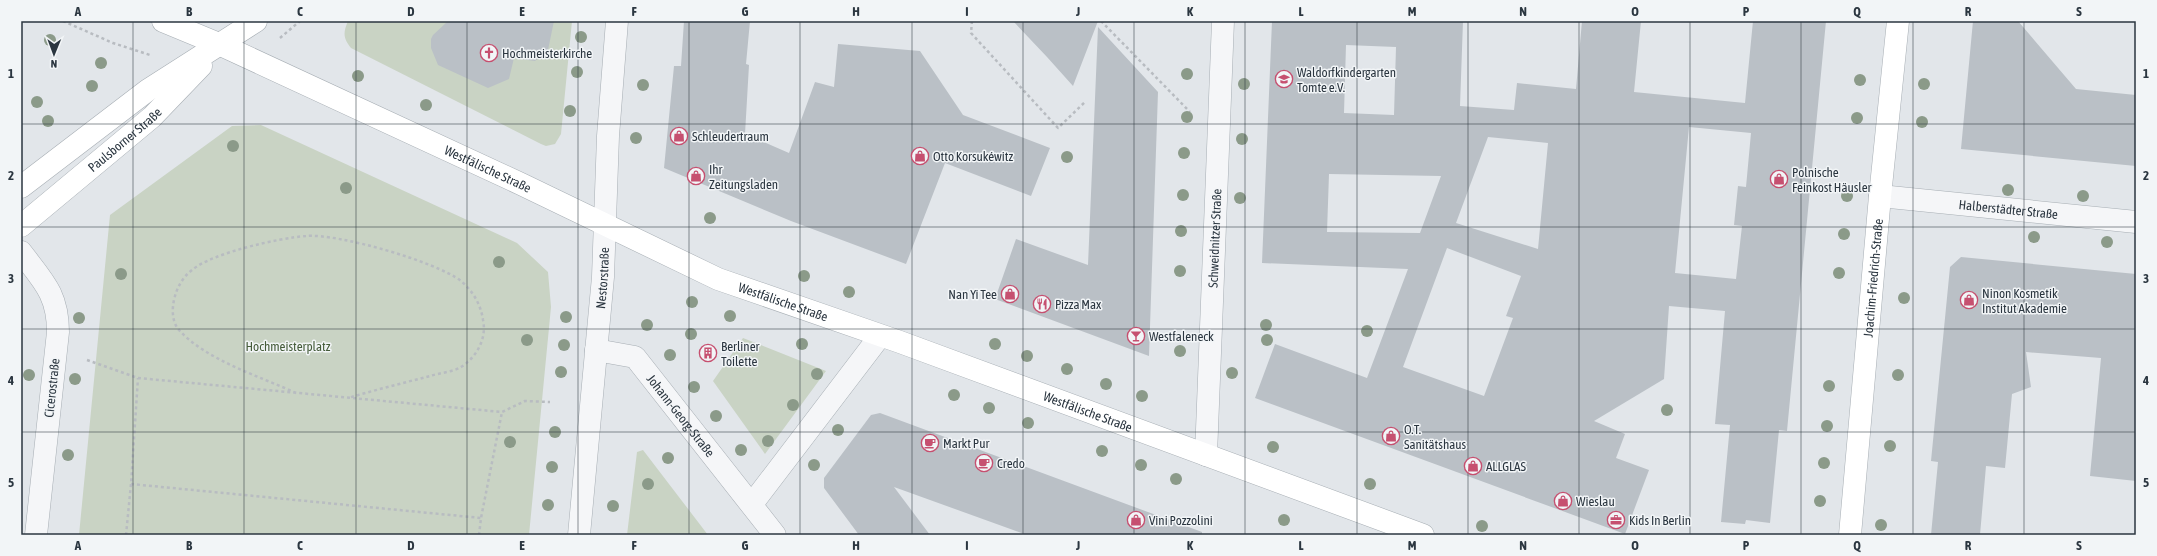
<svg xmlns="http://www.w3.org/2000/svg" width="2157" height="556" viewBox="0 0 2157 556" font-family="'Asap Condensed',sans-serif">
  <style>
    .green { fill: #c9d3c4 }
    .building { fill: #bac0c6; fill-rule: evenodd }
    .lines { fill: none; stroke-linecap: round; stroke-linejoin: round }
    .street-casing { stroke: #a7aeb4; stroke-width: 23 }
    .secondary-casing { stroke: #a7aeb4; stroke-width: 23 }
    .path { stroke: #b8bcc1; stroke-width: 2.5; stroke-dasharray: 3 3; stroke-linecap: butt }
    .street { stroke: #f5f6f8; stroke-width: 22 }
    .secondary { stroke: #fff; stroke-width: 22 }
    .tree { fill: #8b9a89 }
    .grid { fill: none; stroke: #2b3640; stroke-width: 1; stroke-opacity: 0.55 }
    .labels { text-anchor: middle; dominant-baseline: central; stroke-width: 3; stroke-linejoin: round; paint-order: stroke }
    .poi-label { font-size: 13px; fill: #2b3640; stroke: #f2f5f7; text-anchor: start }
    .street-label { font-size: 13px; fill: #2b3640; stroke: #f2f5f7 }
    .park-label { font-size: 13px; fill: #445b39; stroke: #f2f5f7 }
    .neatline { fill: none; stroke: #2b3640; stroke-width: 1.5 }
    .grid-label { font-size: 13px; text-anchor: middle; font-weight: bold; fill: #2b3640 }
  </style>
  <rect width="100%" height="100%" fill="#e2e6ea"/>
  <path class="green" d="M348,21H572L561,134L555,144L546,146L541,144L351,48C343,38 343,33 348,21Z
    M261,125L517,243L548,272L551,307L529,535H79L110,215L232,126Z
    M743,338L826,371L765,454L713,381Z
    M643,450L708,535H627L637,452Z"/>
  <path class="building" d="M448,21H554L548,50L535,61L514,58L509,79L488,88L438,65L431,48V39L433,35Z
    M684,21H750L746,64L749,65L745,134L789,153L815,82L834,87L838,44L920,51L963,115L1050,148L1031,196L945,163L906,264L791,221L664,168L674,66H681Z
    M1013,21H1098L1073,86L1047,57Z
    M1272,21H1463L1460,106L1514,110L1517,83L1576,89L1582,21H1641L1634,92L1745,103L1753,21H1826L1787,431L1779,430L1770,523L1746,520L1745,524L1721,522L1730,425L1715,424L1725,311L1669,306L1664,379L1594,421L1625,434L1616,458L1649,470L1625,534L1255,398L1275,344L1367,378L1408,269L1262,263ZM1346,45L1396,47L1394,115L1344,113ZM1689,127L1751,133L1746,187L1738,186L1734,225L1742,226L1736,279L1675,273ZM1488,137L1548,143L1538,249L1456,223ZM1329,174L1441,176L1420,233L1327,232ZM1447,248L1521,276L1506,316L1513,318L1484,396L1403,367Z
    M1973,21H2018L2076,89L2136,95V166L1961,149Z
    M1098,27L1158,92L1149,356L995,299L1016,239L1088,265Z
    M1961,257L2136,274V481L2090,476L2101,358L2026,352L2031,387L2012,394L2005,468L1986,466L1980,535H1931L1938,462L1931,461L1950,267Z
    M880,413L1202,532V535H1027L894,487L930,535H859L824,488V478L871,415Z"/>
  <g class="lines">
    <defs>
      <g id="street">
        <path id="s1" d="M1880,196L2136,222"/>
        <path d="M21,252C43,281 58,294 58,332L36,535"/>
        <path id="s2" d="M596,350L635,357L775,535"/>
        <path id="s3" d="M1206,455L1223,21"/>
        <path d="M752,504L880,336"/>
        <path id="s4" d="M579,535L603,277L608,136L617,21"/>
      </g>
      <g id="secondary">
        <path id="s5" d="M163,21L221,45L521,184L718,279L900,342L1423,535"/>
        <path d="M21,187L148,90L256,21"/>
        <path id="s6" d="M21,226L152,117L201,66"/>
        <path id="s7" d="M1850,535L1880,196L1898,21"/>
      </g>
    </defs>
    <use href="#street" class="street-casing"/>
    <use href="#secondary" class="secondary-casing"/>
    <path class="path" d="M63,21L113,43L150,55
      M972,21L971,33L1058,128L1086,101
      M1101,21L1190,112
      M280,38L300,21
      M87,360L138,378L502,412L525,401L550,402
      M296,393C259,376 206,360 179,330C171,321 172,306 175,296C178,286 183,277 192,270C212,253 279,238 306,236C337,233 437,262 461,281C473,291 481,305 483,320C487,338 477,357 461,367C453,372 439,373 430,376C403,383 375,390 348,398
      M131,484L481,518
      M126,535L131,484L138,378
      M479,535L481,518L502,412"/>
    <use href="#street" class="street"/>
    <use href="#secondary" class="secondary"/>
  </g>
  <g class="tree">
    <circle cx="581" cy="37" r="6"/>
    <circle cx="50" cy="40" r="6"/>
    <circle cx="101" cy="63" r="6"/>
    <circle cx="577" cy="72" r="6"/>
    <circle cx="1187" cy="74" r="6"/>
    <circle cx="358" cy="76" r="6"/>
    <circle cx="1860" cy="80" r="6"/>
    <circle cx="1244" cy="84" r="6"/>
    <circle cx="1924" cy="84" r="6"/>
    <circle cx="643" cy="85" r="6"/>
    <circle cx="92" cy="86" r="6"/>
    <circle cx="37" cy="102" r="6"/>
    <circle cx="426" cy="105" r="6"/>
    <circle cx="570" cy="111" r="6"/>
    <circle cx="1187" cy="117" r="6"/>
    <circle cx="1857" cy="118" r="6"/>
    <circle cx="48" cy="121" r="6"/>
    <circle cx="1922" cy="122" r="6"/>
    <circle cx="636" cy="138" r="6"/>
    <circle cx="1242" cy="139" r="6"/>
    <circle cx="233" cy="146" r="6"/>
    <circle cx="1184" cy="153" r="6"/>
    <circle cx="1067" cy="157" r="6"/>
    <circle cx="346" cy="188" r="6"/>
    <circle cx="2008" cy="190" r="6"/>
    <circle cx="1183" cy="195" r="6"/>
    <circle cx="1847" cy="196" r="6"/>
    <circle cx="2083" cy="196" r="6"/>
    <circle cx="1240" cy="198" r="6"/>
    <circle cx="710" cy="218" r="6"/>
    <circle cx="1181" cy="231" r="6"/>
    <circle cx="1844" cy="234" r="6"/>
    <circle cx="2034" cy="237" r="6"/>
    <circle cx="2107" cy="242" r="6"/>
    <circle cx="499" cy="262" r="6"/>
    <circle cx="1180" cy="271" r="6"/>
    <circle cx="1839" cy="273" r="6"/>
    <circle cx="121" cy="274" r="6"/>
    <circle cx="804" cy="276" r="6"/>
    <circle cx="849" cy="292" r="6"/>
    <circle cx="1904" cy="298" r="6"/>
    <circle cx="692" cy="302" r="6"/>
    <circle cx="730" cy="316" r="6"/>
    <circle cx="566" cy="317" r="6"/>
    <circle cx="79" cy="318" r="6"/>
    <circle cx="647" cy="325" r="6"/>
    <circle cx="1266" cy="325" r="6"/>
    <circle cx="1367" cy="331" r="6"/>
    <circle cx="691" cy="334" r="6"/>
    <circle cx="527" cy="340" r="6"/>
    <circle cx="1267" cy="340" r="6"/>
    <circle cx="802" cy="344" r="6"/>
    <circle cx="995" cy="344" r="6"/>
    <circle cx="564" cy="345" r="6"/>
    <circle cx="1180" cy="351" r="6"/>
    <circle cx="670" cy="355" r="6"/>
    <circle cx="1027" cy="356" r="6"/>
    <circle cx="1067" cy="369" r="6"/>
    <circle cx="561" cy="372" r="6"/>
    <circle cx="1232" cy="373" r="6"/>
    <circle cx="817" cy="374" r="6"/>
    <circle cx="29" cy="375" r="6"/>
    <circle cx="1898" cy="375" r="6"/>
    <circle cx="75" cy="379" r="6"/>
    <circle cx="1106" cy="384" r="6"/>
    <circle cx="1829" cy="386" r="6"/>
    <circle cx="694" cy="387" r="6"/>
    <circle cx="954" cy="395" r="6"/>
    <circle cx="1142" cy="396" r="6"/>
    <circle cx="793" cy="405" r="6"/>
    <circle cx="989" cy="408" r="6"/>
    <circle cx="1667" cy="410" r="6"/>
    <circle cx="716" cy="416" r="6"/>
    <circle cx="1028" cy="423" r="6"/>
    <circle cx="1827" cy="426" r="6"/>
    <circle cx="838" cy="430" r="6"/>
    <circle cx="555" cy="432" r="6"/>
    <circle cx="768" cy="441" r="6"/>
    <circle cx="510" cy="442" r="6"/>
    <circle cx="1890" cy="446" r="6"/>
    <circle cx="1273" cy="447" r="6"/>
    <circle cx="741" cy="450" r="6"/>
    <circle cx="1102" cy="451" r="6"/>
    <circle cx="68" cy="455" r="6"/>
    <circle cx="668" cy="458" r="6"/>
    <circle cx="1824" cy="463" r="6"/>
    <circle cx="814" cy="465" r="6"/>
    <circle cx="1141" cy="465" r="6"/>
    <circle cx="552" cy="467" r="6"/>
    <circle cx="1176" cy="479" r="6"/>
    <circle cx="648" cy="484" r="6"/>
    <circle cx="1370" cy="484" r="6"/>
    <circle cx="1820" cy="501" r="6"/>
    <circle cx="548" cy="505" r="6"/>
    <circle cx="613" cy="506" r="6"/>
    <circle cx="1284" cy="520" r="6"/>
    <circle cx="1881" cy="525" r="6"/>
    <circle cx="1482" cy="526" r="6"/>
  </g>
  <path class="grid" d="M133,21V535M244,21V535M356,21V535M467,21V535M578,21V535M689,21V535M800,21V535M912,21V535M1023,21V535M1134,21V535M1245,21V535M1357,21V535M1468,21V535M1579,21V535M1690,21V535M1801,21V535M1913,21V535M2024,21V535M21,124H2136M21,227H2136M21,329H2136M21,432H2136"/>
  <defs>
    <symbol id="church-ring" viewBox="-11 -11 22 22"><circle r="9.5" fill="#f2f5f7" stroke="#c65070" stroke-width="1.5"/><path d="M-1.2-6h2.4v3.5h3.3v2.4h-3.3V6h-2.4V-.1h-3.3v-2.4h3.3Z" fill="#c65070"/></symbol>
    <symbol id="school-ring" viewBox="-11 -11 22 22"><circle r="9.5" fill="#f2f5f7" stroke="#c65070" stroke-width="1.5"/><path d="M0-5L7-2L0 1L-7-2ZM-4 1L0 2.5L4 1V4Q0 6-4 4Z" fill="#c65070"/></symbol>
    <symbol id="shop-ring" viewBox="-11 -11 22 22"><circle r="9.5" fill="#f2f5f7" stroke="#c65070" stroke-width="1.5"/><path d="M-5-2.5h2.3a2.7 3.5 0 0 1 5.4 0H5L5.5 6h-11ZM-1.5-2.5h3a1.5 2.3 0 0 0-3 0Z" fill="#c65070"/></symbol>
    <symbol id="restaurant-ring" viewBox="-11 -11 22 22"><circle r="9.5" fill="#f2f5f7" stroke="#c65070" stroke-width="1.5"/><path d="M-5-6h1v4h1v-4h1v4h1v-4h1v5L-1.5 .5V6h-2V.5L-5-1ZM5-6V6H3V1.5H1.5Q1.5-4 5-6Z" fill="#c65070"/></symbol>
    <symbol id="bar-ring" viewBox="-11 -11 22 22"><circle r="9.5" fill="#f2f5f7" stroke="#c65070" stroke-width="1.5"/><path d="M-6-5H6L.8 .8V4.5H3.5V6h-7V4.5H-.8V.8Z" fill="#c65070"/></symbol>
    <symbol id="building-ring" viewBox="-11 -11 22 22"><circle r="9.5" fill="#f2f5f7" stroke="#c65070" stroke-width="1.5"/><path d="M-4-6H4V6H1V3H-1V6H-4ZM-2.5-4.3h1.7v1.8h-1.7ZM.8-4.3h1.7v1.8H.8ZM-2.5-1h1.7V.8h-1.7ZM.8-1h1.7V.8H.8Z" fill="#c65070"/></symbol>
    <symbol id="cafe-ring" viewBox="-11 -11 22 22"><circle r="9.5" fill="#f2f5f7" stroke="#c65070" stroke-width="1.5"/><path d="M-5.5-4.5H6V0H3Q3 3.5 0 3.5H-2.5Q-5.5 3.5-5.5 0ZM3-3.2v2h1.7v-2ZM-6 4.5H4V6H-6Z" fill="#c65070"/></symbol>
    <symbol id="office-ring" viewBox="-11 -11 22 22"><circle r="9.5" fill="#f2f5f7" stroke="#c65070" stroke-width="1.5"/><path d="M-6-3h4V-5.5h4V-3h4V5H-6ZM-1-4.5V-3h2v-1.5ZM-6 0V1H6V0Z" fill="#c65070"/></symbol>
  </defs>
  <g fill-rule="evenodd">
    <use href="#church-ring" x="479" y="43" width="20" height="20"/>
    <use href="#school-ring" x="1274" y="69" width="20" height="20"/>
    <use href="#shop-ring" x="669" y="126" width="20" height="20"/>
    <use href="#shop-ring" x="910" y="146" width="20" height="20"/>
    <use href="#shop-ring" x="686" y="166" width="20" height="20"/>
    <use href="#shop-ring" x="1769" y="169" width="20" height="20"/>
    <use href="#shop-ring" x="1000" y="284" width="20" height="20"/>
    <use href="#shop-ring" x="1959" y="290" width="20" height="20"/>
    <use href="#restaurant-ring" x="1032" y="294" width="20" height="20"/>
    <use href="#bar-ring" x="1126" y="326" width="20" height="20"/>
    <use href="#building-ring" x="698" y="343" width="20" height="20"/>
    <use href="#shop-ring" x="1381" y="426" width="20" height="20"/>
    <use href="#cafe-ring" x="920" y="433" width="20" height="20"/>
    <use href="#cafe-ring" x="974" y="453" width="20" height="20"/>
    <use href="#shop-ring" x="1463" y="456" width="20" height="20"/>
    <use href="#shop-ring" x="1553" y="491" width="20" height="20"/>
    <use href="#shop-ring" x="1126" y="510" width="20" height="20"/>
    <use href="#office-ring" x="1606" y="510" width="20" height="20"/>
  </g>
  <g class="labels">
    <g class="poi-label">
      <text x="502" y="53">Hochmeisterkirche</text>
      <text x="1297" y="72">Waldorfkindergarten<tspan x="1297" dy="15">Tomte e.V.</tspan></text>
      <text x="692" y="136">Schleudertraum</text>
      <text x="933" y="156">Otto Korsukéwitz</text>
      <text x="709" y="169">Ihr<tspan x="709" dy="15">Zeitungsladen</tspan></text>
      <text x="1792" y="172">Polnische<tspan x="1792" dy="15">Feinkost Häusler</tspan></text>
      <text x="1982" y="293">Ninon Kosmetik<tspan x="1982" dy="15">Institut Akademie</tspan></text>
      <text x="997" y="294" text-anchor="end">Nan Yi Tee</text>
      <text x="1055" y="304">Pizza Max</text>
      <text x="1149" y="336">Westfaleneck</text>
      <text x="721" y="346">Berliner<tspan x="721" dy="15">Toilette</tspan></text>
      <text x="1404" y="429">O.T.<tspan x="1404" dy="15">Sanitätshaus</tspan></text>
      <text x="943" y="443">Markt Pur</text>
      <text x="997" y="463">Credo</text>
      <text x="1486" y="466">ALLGLAS</text>
      <text x="1576" y="501">Wieslau</text>
      <text x="1149" y="520">Vini Pozzolini</text>
      <text x="1629" y="520">Kids In Berlin</text>
    </g>
    <g class="street-label">
      <text stroke="none"><textPath href="#s6" startOffset="135">Paulsborner Straße</textPath></text>
      <text stroke="none"><textPath href="#s5" startOffset="357">Westfälische Straße</textPath></text>
      <text stroke="none"><textPath href="#s1" startOffset="129">Halberstädter Straße</textPath></text>
      <text stroke="none"><textPath href="#s3" startOffset="217">Schweidnitzer Straße</textPath></text>
      <text stroke="none"><textPath href="#s4" startOffset="258">Nestorstraße</textPath></text>
      <text stroke="none"><textPath href="#s7" startOffset="258">Joachim-Friedrich-Straße</textPath></text>
      <text stroke="none"><textPath href="#s5" startOffset="681">Westfälische Straße</textPath></text>
      <text transform="translate(52 388) rotate(-84)">Cicerostraße</text>
      <text stroke="none"><textPath href="#s5" startOffset="1005">Westfälische Straße</textPath></text>
      <text stroke="none"><textPath href="#s2" startOffset="114">Johann-Georg-Straße</textPath></text>
    </g>
    <g class="park-label">
      <text x="288" y="346">Hochmeisterplatz</text>
    </g>
  </g>
  <rect width="2157" height="556" fill="none" stroke="#f2f5f7" stroke-width="44"/>
  <g transform="translate(54 54) rotate(181)" stroke="#f2f5f7" stroke-width="3" paint-order="stroke">
  <path d="M0-3L7 15L0 10L-7 15Z" fill="#2b3640"/>
  <text y="-6" font-size="11" font-weight="bold" text-anchor="middle" fill="#2b3640">N</text>
  </g>
  <rect x="22" y="22" width="2113" height="512" class="neatline"/>
  <g class="grid-label">
    <text x="78" y="16">A</text>
    <text x="189" y="16">B</text>
    <text x="300" y="16">C</text>
    <text x="411" y="16">D</text>
    <text x="522" y="16">E</text>
    <text x="634" y="16">F</text>
    <text x="745" y="16">G</text>
    <text x="856" y="16">H</text>
    <text x="967" y="16">I</text>
    <text x="1078" y="16">J</text>
    <text x="1190" y="16">K</text>
    <text x="1301" y="16">L</text>
    <text x="1412" y="16">M</text>
    <text x="1523" y="16">N</text>
    <text x="1635" y="16">O</text>
    <text x="1746" y="16">P</text>
    <text x="1857" y="16">Q</text>
    <text x="1968" y="16">R</text>
    <text x="2079" y="16">S</text>
    <text x="11" y="78">1</text>
    <text x="2146" y="78">1</text>
    <text x="11" y="180">2</text>
    <text x="2146" y="180">2</text>
    <text x="11" y="283">3</text>
    <text x="2146" y="283">3</text>
    <text x="11" y="385">4</text>
    <text x="2146" y="385">4</text>
    <text x="11" y="487">5</text>
    <text x="2146" y="487">5</text>
    <text x="78" y="550">A</text>
    <text x="189" y="550">B</text>
    <text x="300" y="550">C</text>
    <text x="411" y="550">D</text>
    <text x="522" y="550">E</text>
    <text x="634" y="550">F</text>
    <text x="745" y="550">G</text>
    <text x="856" y="550">H</text>
    <text x="967" y="550">I</text>
    <text x="1078" y="550">J</text>
    <text x="1190" y="550">K</text>
    <text x="1301" y="550">L</text>
    <text x="1412" y="550">M</text>
    <text x="1523" y="550">N</text>
    <text x="1635" y="550">O</text>
    <text x="1746" y="550">P</text>
    <text x="1857" y="550">Q</text>
    <text x="1968" y="550">R</text>
    <text x="2079" y="550">S</text>
  </g>
</svg>
